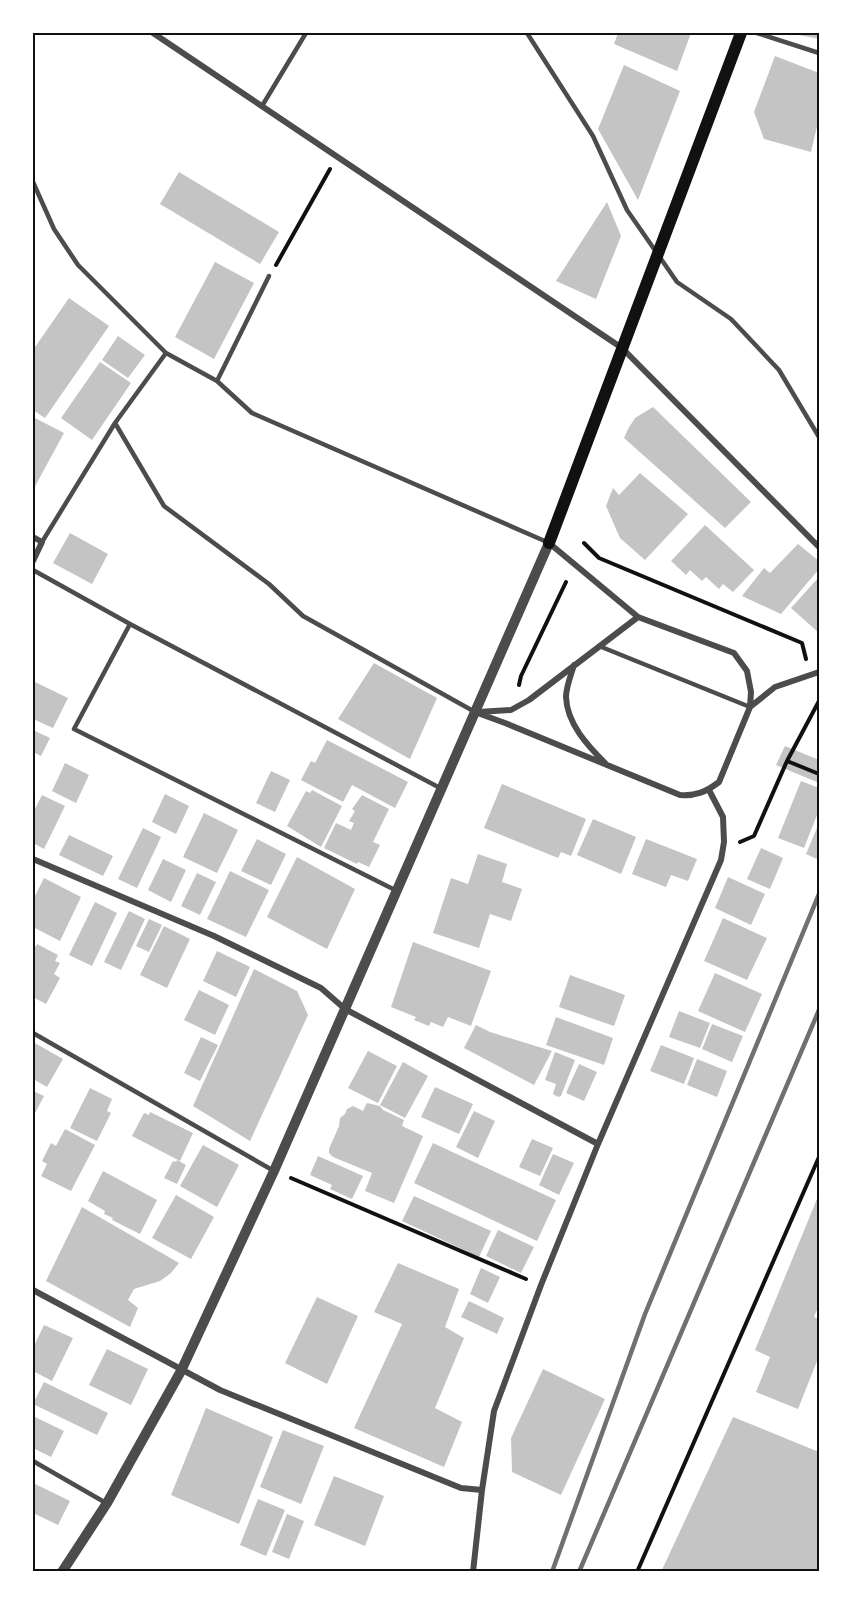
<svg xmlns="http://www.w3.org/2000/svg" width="852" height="1605" viewBox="0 0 852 1605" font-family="Lato,sans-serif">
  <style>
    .building { fill: #c4c4c4 }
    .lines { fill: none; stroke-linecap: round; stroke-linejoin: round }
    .path { stroke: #111; stroke-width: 4 }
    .service { stroke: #4c4c4c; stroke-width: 4.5 }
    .minor { stroke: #4c4c4c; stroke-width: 6 }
    .tertiary { stroke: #4c4c4c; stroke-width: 10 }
    .secondary { stroke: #111; stroke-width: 12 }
    .rail { stroke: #707070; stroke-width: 4.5 }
    .neatline { fill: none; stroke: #111; stroke-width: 2 }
  </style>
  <rect width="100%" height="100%" fill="#fff"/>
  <path class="building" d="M618,33H691L677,71L614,44Z
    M794,33H819V39L794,34Z
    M775,56L819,73V118L811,152L764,139L754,112Z
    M624,65L680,91L638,200L598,129Z
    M179,172L279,232L260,264L160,204Z
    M607,202L621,236L596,299L556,281Z
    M215,262L254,283L214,359L175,337Z
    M69,298L109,326L45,418L33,410V350Z
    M118,336L145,355L128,378L102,360Z
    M100,362L131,383L92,440L61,418Z
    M653,407L751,502L725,528L624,438L628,429L635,418Z
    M33,417L64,433L33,490Z
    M640,473L688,514L645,560L620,538L606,506L613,488L619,495Z
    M705,525L754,570L733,592L723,584L719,589L706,577L702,581L690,570L686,575L671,561Z
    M70,533L108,554L92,584L53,563Z
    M798,544L819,561V569L781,614L742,596L764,568L770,573Z
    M819,577V633L791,608Z
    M374,663L437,698L410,759L338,719Z
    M33,681L68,698L53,728L33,719Z
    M33,730L50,738L41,756L33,752Z
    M327,740L408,782L395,808L352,785L343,802L301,780L311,761L315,763Z
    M785,746L819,760V783L776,765Z
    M65,763L89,775L76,803L52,791Z
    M271,771L290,780L275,812L256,803Z
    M801,781L819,788V810L804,848L778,838Z
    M502,784L586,819L571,856L561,852L558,858L484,828Z
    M312,790L342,806L321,847L287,826L306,791L310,793Z
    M165,794L189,806L176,834L152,822Z
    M42,795L65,806L44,849L33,843V813Z
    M362,795L389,809L373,842L380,845L369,867L358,862L357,864L324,848L336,823L351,830L354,823L349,821L355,811L352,809Z
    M204,813L238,830L217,873L183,857Z
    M593,819L636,837L621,874L577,855Z
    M819,823V860L806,854Z
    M143,828L161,837L137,888L118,879Z
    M69,835L113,856L103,876L59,855Z
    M257,839L286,854L271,885L241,871Z
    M646,839L697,859L688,881L671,875L666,887L632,874Z
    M761,848L783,858L770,889L747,879Z
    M478,854L507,864L502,882L522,889L511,921L490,914L479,948L433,933L451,878L468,884Z
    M297,857L355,889L327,949L267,917Z
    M163,859L186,870L171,902L148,890Z
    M230,871L269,890L246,937L207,919Z
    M197,873L216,882L200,915L181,906Z
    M728,877L765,894L751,925L715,908Z
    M44,878L81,897L60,941L33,927V900Z
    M95,902L117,913L92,966L69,955Z
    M129,911L145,919L121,970L104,962Z
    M723,918L767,938L747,980L704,961Z
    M149,919L162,925L149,952L136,946Z
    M164,926L190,939L167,988L140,975Z
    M413,942L491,971L471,1026L448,1017L443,1027L431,1022L429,1026L414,1020L416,1017L391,1007Z
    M37,944L58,955L55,961L60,963L54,974L60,978L46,1004L33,997V951Z
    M217,951L250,967L236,997L203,981Z
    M254,969L297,991L308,1015L250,1141L193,1106Z
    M715,973L762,994L745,1032L698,1011Z
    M570,975L625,995L614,1026L559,1007Z
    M199,990L229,1005L215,1035L184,1020Z
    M679,1011L710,1023L700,1048L669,1037Z
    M556,1017L613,1038L604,1065L546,1045Z
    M712,1024L743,1036L732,1062L702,1049Z
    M476,1025L490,1032L552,1051L534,1085L464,1048Z
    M201,1037L218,1045L200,1081L184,1073Z
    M33,1042L63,1059L47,1087L33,1079Z
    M661,1045L694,1058L684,1084L650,1071Z
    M368,1051L397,1066L378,1103L348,1088Z
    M555,1052L575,1060L561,1096L558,1097L553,1094L556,1084L545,1080Z
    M697,1059L727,1071L717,1097L687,1085Z
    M403,1062L428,1076L405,1118L380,1105Z
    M579,1064L597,1072L584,1101L566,1093Z
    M435,1087L473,1104L459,1134L421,1117Z
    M90,1088L112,1099L107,1111L111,1113L97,1141L70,1128Z
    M33,1091L44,1096L33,1117Z
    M367,1103L380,1106L383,1110L404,1120L402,1126L423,1136L394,1203L365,1191L372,1173L333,1157L329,1153V1149L339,1126L340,1118L345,1114L347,1109L353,1106L363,1111Z
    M474,1111L495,1121L478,1158L456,1147Z
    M150,1112L193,1133L180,1161L132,1136L144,1113L149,1115Z
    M65,1129L95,1145L71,1191L41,1176L47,1164L42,1161L51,1143L56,1146Z
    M532,1139L553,1148L540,1176L519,1167Z
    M433,1143L556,1200L537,1241L414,1183Z
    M203,1145L239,1165L217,1207L180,1186Z
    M553,1154L574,1163L559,1195L539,1185Z
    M318,1156L363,1176L352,1199L330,1189L332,1185L310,1175Z
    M177,1160L186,1165L177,1184L164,1178L173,1161L176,1162Z
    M103,1171L157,1200L140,1234L112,1220L113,1218L104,1214L105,1211L88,1201Z
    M819,1194V1305L814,1317L819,1319V1356L798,1409L756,1392L770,1357L755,1350Z
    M176,1195L214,1217L191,1259L152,1238Z
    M414,1196L491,1231L479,1257L402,1221Z
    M82,1207L179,1263L171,1273L160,1281L134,1289L128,1300L138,1308L130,1327L46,1281Z
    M498,1230L534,1247L521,1273L486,1256Z
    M398,1263L459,1289L445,1327L464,1338L435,1408L462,1422L444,1467L354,1428L402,1324L374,1312Z
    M481,1268L500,1277L488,1303L470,1294Z
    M317,1297L358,1316L327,1384L285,1363Z
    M469,1301L504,1318L497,1334L461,1317Z
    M44,1325L73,1338L52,1381L33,1371V1348Z
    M107,1349L148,1369L131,1405L89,1385Z
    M543,1369L605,1399L561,1495L512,1472L511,1438Z
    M44,1382L108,1413L97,1435L33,1404Z
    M206,1408L273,1437L239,1524L171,1495Z
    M33,1416L64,1431L51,1457L33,1448Z
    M733,1417L819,1452V1572H661Z
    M283,1430L324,1446L301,1504L260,1487Z
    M334,1476L384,1496L365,1546L314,1525Z
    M33,1483L70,1501L58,1525L33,1513Z
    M258,1499L285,1510L266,1556L240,1545Z
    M287,1514L304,1521L289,1559L272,1552Z"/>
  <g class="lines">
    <path class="path" d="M276,265L330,169
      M584,543L599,558L802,643L806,659
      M519,685L521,676L566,582
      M787,761L819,774
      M740,842L754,836L787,761L819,701
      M291,1178L526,1279
      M637,1572L819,1157"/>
    <path class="service" d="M527,33L593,136L627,210L677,282L731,319L779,370L819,437
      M757,33L819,53
      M262,106L306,33
      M33,182L54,229L78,265L166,353L217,381L252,413L547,542
      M217,381L269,276
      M115,423L164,506L269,584L303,616L475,712
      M42,542L115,423L166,353
      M33,570L130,624
      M599,646L750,707
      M397,891L74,729L130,624L442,789
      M33,1033L274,1171
      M33,1461L106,1503"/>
    <path class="minor" d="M153,33L622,348L819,547
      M33,537L42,542L33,561
      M574,665C571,675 566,687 566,697C567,724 588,746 606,764
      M750,707L775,687L819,672
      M475,712L505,723L680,795C696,796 706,792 719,782L750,707L751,692L747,671L734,653L638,617L549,543
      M478,712L511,710L529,700L638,617
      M33,859L214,936L321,988L345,1009L598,1144
      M33,1290L220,1390L461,1488L482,1490
      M473,1572L482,1490L494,1411L541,1285L598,1144L721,860L724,842L723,817L709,790"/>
    <path class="tertiary" d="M62,1572L107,1503L181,1371L274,1171L549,543"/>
    <path class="secondary" d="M549,543L741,33"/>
    <path class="rail" d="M552,1572L645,1314L819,894
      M579,1572L819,1010"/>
  </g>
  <rect width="852" height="1605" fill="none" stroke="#ffffff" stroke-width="69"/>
  <rect x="34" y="34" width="784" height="1536" class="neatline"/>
</svg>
